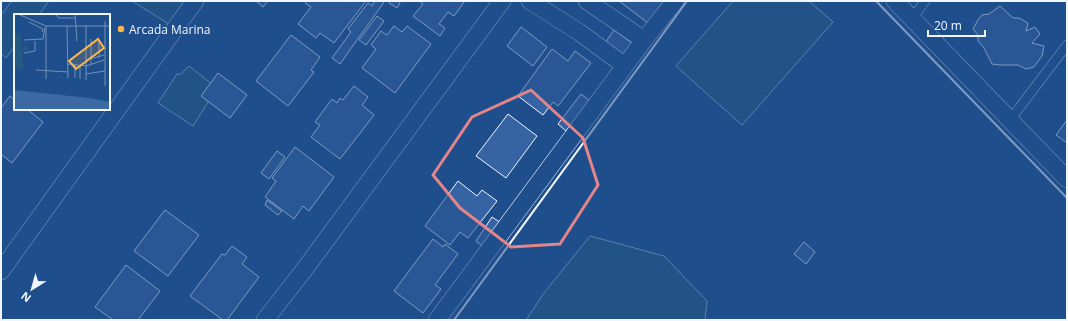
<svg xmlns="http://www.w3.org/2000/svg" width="1068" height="321" viewBox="0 0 1068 321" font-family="'Open Sans',sans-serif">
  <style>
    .green { fill: #245a82; stroke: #a8bbd7 }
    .building { fill: #3563a3; stroke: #f2f6ff }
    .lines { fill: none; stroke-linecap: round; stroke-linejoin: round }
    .service-casing { stroke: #f2f6ff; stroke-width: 10 }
    .minor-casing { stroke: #f2f6ff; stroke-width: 18 }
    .service { stroke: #1f4e8c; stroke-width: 9 }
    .minor { stroke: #1f4e8c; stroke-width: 17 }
    .wall { stroke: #f2f6ff; stroke-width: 2 }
    .marked { fill: none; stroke: #e38589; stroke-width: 3; stroke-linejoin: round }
    .poi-dot { fill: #ffb74d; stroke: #1f4e8c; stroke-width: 1.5 }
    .labels { text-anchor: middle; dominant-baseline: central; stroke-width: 3; stroke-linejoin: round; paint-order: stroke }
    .poi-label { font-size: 12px; fill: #f2f6ff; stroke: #1f4e8c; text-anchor: start }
    .inset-road { fill: none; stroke: #7391ba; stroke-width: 1 }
    .view { fill: #ffb74d; fill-opacity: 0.15; stroke: #ffb74d; stroke-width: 2 }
    .inset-edge { fill: none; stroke: #f2f6ff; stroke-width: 2 }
  </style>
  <rect width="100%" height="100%" fill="#1f4e8c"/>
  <path class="green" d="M12,1H49L39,15H15V46L6,58L1,53V15Z
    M132,1H189L172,26Z
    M733,1H809L833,22L742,125L676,66Z
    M189,66L217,88L193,126L158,103L177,74H181Z
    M590,236L664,256L707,301L705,320H526L544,293Z"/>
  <path class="building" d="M256,1H268L263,7Z
    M307,1H366L334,43L320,33L316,38L298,24L311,7L305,3Z
    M375,1H382L384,2L340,64L332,58L351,32L348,29L368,3L372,6Z
    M391,1H399L400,3L397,8L389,3Z
    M419,1H463L464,2L454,16L448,12L439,24L445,28L440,36L413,16L423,4Z
    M619,1H664L648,23Z
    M1000,6L1013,18H1019L1028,23L1026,31L1035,27L1040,34L1032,43L1044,46L1042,56L1034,67L1026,69L1018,65H1000L992,64L984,48L978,41V35L973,29L978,20L982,15L989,14Z
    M377,16L384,21L366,45L359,40Z
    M394,26L402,32L407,26L431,44L395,93L362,68L376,49L371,45L381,31L387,35Z
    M521,27L547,47L533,66L507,46Z
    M614,30L632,43L623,56L605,43Z
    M291,35L320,57L311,70L314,72L288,106L256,81Z
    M552,49L568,61L575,51L591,63L558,106L553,102L543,115L518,96Z
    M218,73L247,95L230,118L201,96Z
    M354,86L368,97L362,105L374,115L340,159L311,137L320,125L315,122L332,99L337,103L340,98L343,100Z
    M581,94L590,101L566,131L558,124Z
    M10,96L15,100V109H27L43,122L12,163L1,154V108Z
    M508,114L537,136L506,178L476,156Z
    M1067,120V143L1056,135Z
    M295,147L334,177L309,211L303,206L294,219L265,197L276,181L272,178Z
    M277,151L285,157L269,179L261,173Z
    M458,181L477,196L482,190L497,201L468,238L460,232L450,245L425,226Z
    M267,200L282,211L278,215L265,205Z
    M165,210L199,235L168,276L134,251Z
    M492,217L501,223L484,247L476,241Z
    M433,239L443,247L445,244L458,254L435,285L441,289L423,313L394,291Z
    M804,242L815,252L806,264L794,254Z
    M232,246L247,257L242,264L259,277L227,320H223L190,296L222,254L225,255Z
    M126,265L160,291L138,320H113L95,307Z"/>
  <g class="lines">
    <defs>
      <path id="service" d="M912,19L925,1
        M1010,120L1067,45"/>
      <path id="minor" d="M530,1L579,32L625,66
        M587,1L644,40
        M895,1L1067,179
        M1,271L195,1
        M265,320L307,266L502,1
        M437,320L644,40L675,1"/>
    </defs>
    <use href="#service" class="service-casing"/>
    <use href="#minor" class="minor-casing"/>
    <use href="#service" class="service"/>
    <use href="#minor" class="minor"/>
    <path class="wall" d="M876,1L1067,198
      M454,320L687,1"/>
  </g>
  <path d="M0 0H1068V321H0ZM531,90L583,138L598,185L560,244L511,247L460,208L433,175L472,117Z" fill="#1f4e8c" fill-opacity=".55" fill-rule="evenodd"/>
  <path class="marked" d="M531,90L583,138L598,185L560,244L511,247L460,208L433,175L472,117Z"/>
  <circle class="poi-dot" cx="121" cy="29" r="4"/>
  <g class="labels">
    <g class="poi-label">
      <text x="129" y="29">Arcada Marina</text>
    </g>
  </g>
  <g transform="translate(14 14)">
    <rect width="96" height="96" fill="#1f4e8c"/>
    <path d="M7,20L8,32H14V36H8L9,55H4L0,50V21Z" fill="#245a82"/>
    <path d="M0,76L75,84L96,88V96H0Z" fill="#3b69a3"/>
    <path class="inset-road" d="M4,0L32,12H96M41,0L45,4H61M61,0L62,12M91,7V72M15,8L29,15L28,18M72,11V66M32,12V65M53,12L54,64M62,12L63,27M77,25V51M85,25V44M10,26L29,25L31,14M10,39L21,37V27M72,46L90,41M54,50L72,52L90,46M22,56L54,58M72,60L91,57M61,64V51M66,65V52"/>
    <path class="view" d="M84,25L90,34L62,55L55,47Z"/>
    <rect width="96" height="96" class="inset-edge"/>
  </g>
  <rect width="1068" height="321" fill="none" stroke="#f2f6ff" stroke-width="4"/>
  <g transform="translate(32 289) rotate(217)" stroke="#1f4e8c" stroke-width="3" paint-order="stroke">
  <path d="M0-3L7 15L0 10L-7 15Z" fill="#f2f6ff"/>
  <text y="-6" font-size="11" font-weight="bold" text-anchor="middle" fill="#f2f6ff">N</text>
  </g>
  <path d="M928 30v6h57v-6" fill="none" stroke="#f2f6ff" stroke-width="2"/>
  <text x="934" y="30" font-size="12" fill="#f2f6ff" stroke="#1f4e8c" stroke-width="3" paint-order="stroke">20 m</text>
</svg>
